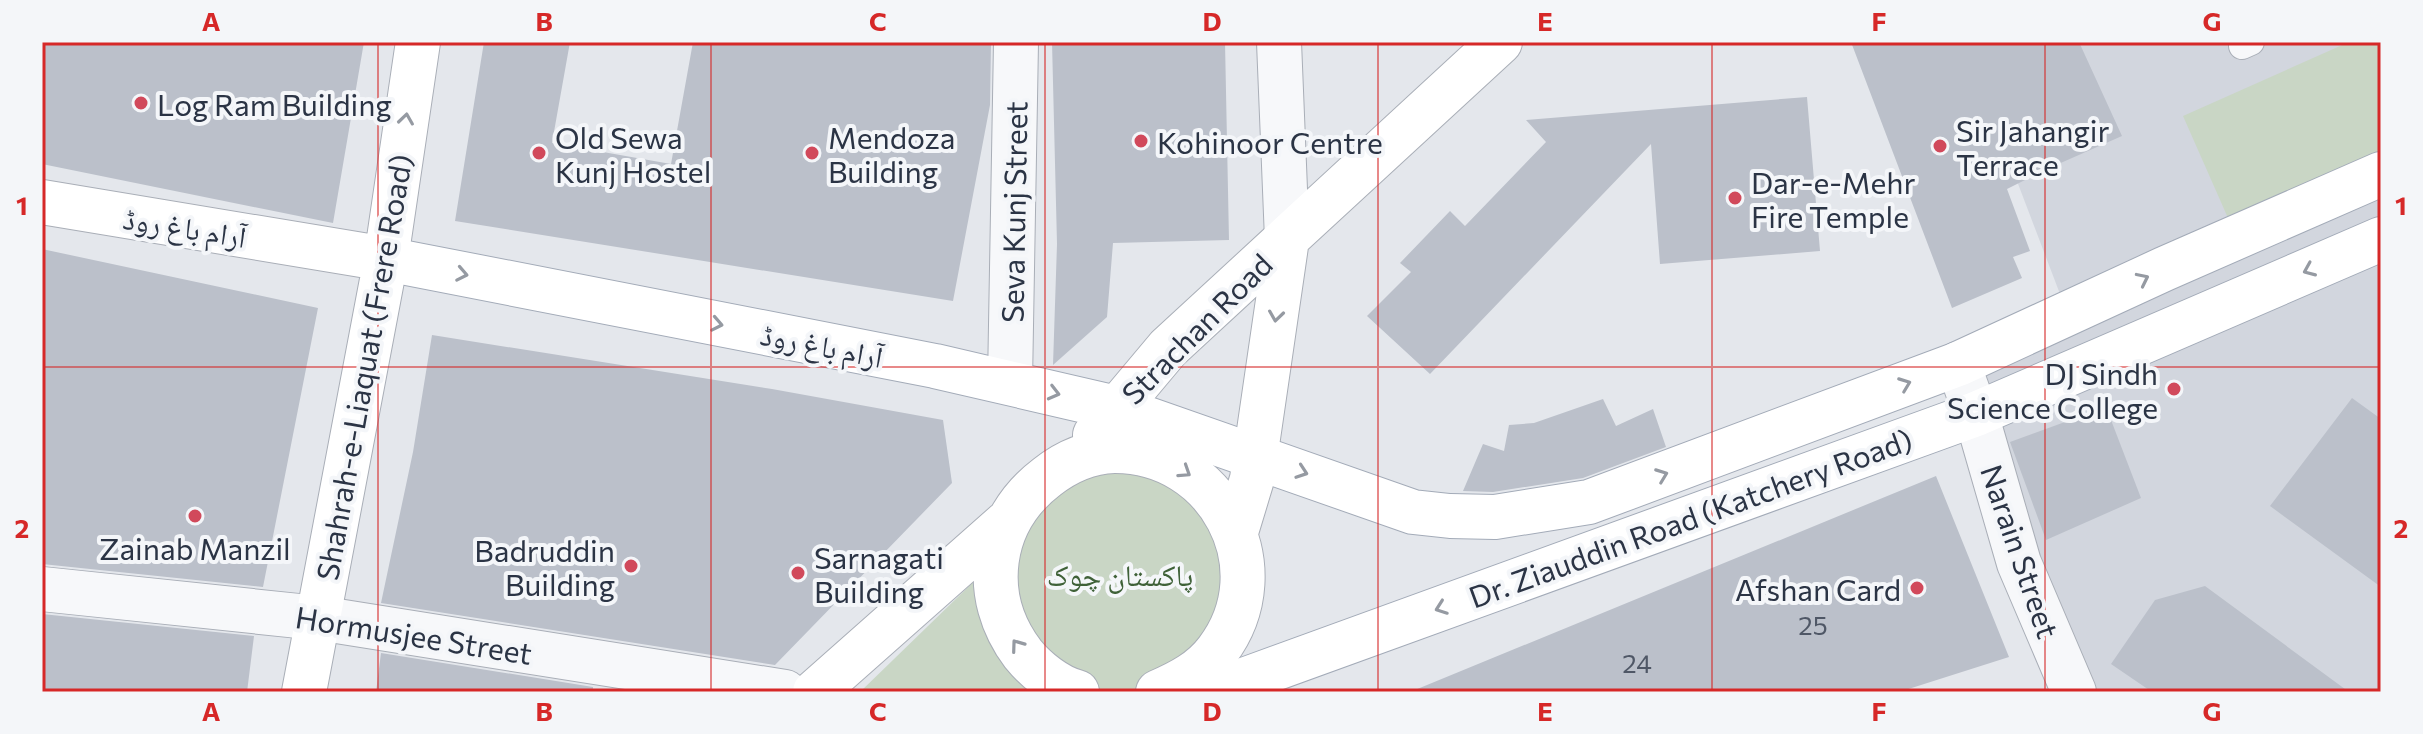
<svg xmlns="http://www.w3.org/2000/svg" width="2423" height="734" viewBox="0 0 2423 734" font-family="Commissioner,'Noto Naskh Arabic',sans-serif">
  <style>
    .built { fill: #d2d6de }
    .green { fill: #c9d6c5 }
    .building { fill: #bbc0ca }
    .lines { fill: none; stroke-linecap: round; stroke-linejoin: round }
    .service-casing { stroke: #a9aeb7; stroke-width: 28 }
    .minor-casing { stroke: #a9aeb7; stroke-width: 46 }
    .secondary-casing { stroke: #a9aeb7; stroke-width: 46 }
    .primary-casing { stroke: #a3abb8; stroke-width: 46 }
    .service { stroke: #f7f8fa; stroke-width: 26 }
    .minor { stroke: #f7f8fa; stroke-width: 44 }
    .secondary { stroke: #fff; stroke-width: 44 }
    .primary { stroke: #fff; stroke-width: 44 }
    .oneway { stroke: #959aa2 }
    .grid { fill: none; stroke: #d62828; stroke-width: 2; stroke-opacity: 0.55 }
    .poi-dot { fill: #d1495b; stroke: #f4f6f9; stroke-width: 3 }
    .labels { text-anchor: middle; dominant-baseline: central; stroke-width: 8; stroke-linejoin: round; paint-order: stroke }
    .number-label { font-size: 26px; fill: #4f5766 }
    .poi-label { font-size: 30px; fill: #2b3445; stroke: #f4f6f9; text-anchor: start }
    .street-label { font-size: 30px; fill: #2b3445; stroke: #f4f6f9 }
    .park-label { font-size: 30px; fill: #3f6138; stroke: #f4f6f9 }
    .neatline { fill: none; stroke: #d62828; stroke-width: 3 }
    .grid-label { font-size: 26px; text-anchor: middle; font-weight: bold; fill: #d62828 }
  </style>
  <rect width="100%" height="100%" fill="#e4e7ec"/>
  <path class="built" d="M1964,42H2381V692H2074L1958,364L2068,315Z"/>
  <path class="green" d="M2349,42H2381V150L2228,218L2183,116Z
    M1062,465L1203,479L1237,615L1158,692H860L996,560Z"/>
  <path class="building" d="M42,42H364L333,223L42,164Z
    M484,42H570L552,143L671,164L693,42H991L990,105L953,301L455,221Z
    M1052,42H1225L1229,240L1113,243L1107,317L1053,365L1057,244Z
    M1851,42H2079L2122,136L2047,169L2007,189L2030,251L2013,257L2022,278L1952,308Z
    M1807,97L1820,251L1660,264L1651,144L1430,374L1367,316L1411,272L1400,263L1450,211L1465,226L1546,142L1526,120Z
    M42,249L318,308L263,587L42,564Z
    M432,335L772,389L943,420L952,483L775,665L381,603L413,452Z
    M2352,398L2381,419V587L2270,506Z
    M1603,399L1616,426L1653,409L1666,447L1583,478L1493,492L1463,491L1483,444L1504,451L1509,425L1534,423Z
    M2106,407L2141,498L2046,540L2010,442Z
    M1936,476L2009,657L1899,692H1410Z
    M2205,586L2349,692H2152L2111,664L2155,600Z
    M42,614L254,636L247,692H42Z
    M381,653L593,687V692H376Z"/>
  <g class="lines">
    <defs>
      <path id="service" d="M2242,46L2251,42"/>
      <path id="minor" d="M1279,42L1287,239
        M1958,364L1976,414L2019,563L2074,692
        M1010,382L1016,42
        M42,589L318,618L785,692"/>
      <path id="secondary" d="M42,202L386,259
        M1095,435L1168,348L1500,42
        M1236,532L1252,479L1287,239
        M304,692L386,259L418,42
        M815,692L1006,523
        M1077,692C1057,687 1036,670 1023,654C979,596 989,521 1047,477C1066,462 1089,452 1114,451C1217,450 1281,567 1217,651C1202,671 1181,682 1158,692"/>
      <path id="primary" d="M386,259L935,366L1116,408L1413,512L1450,516L1495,517L1589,502L1958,364L2164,269L2381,174
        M1216,692L1241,681L1976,414L2381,239"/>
    </defs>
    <use href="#service" class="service-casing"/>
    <use href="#minor" class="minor-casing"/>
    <use href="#secondary" class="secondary-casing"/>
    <use href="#primary" class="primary-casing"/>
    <use href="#service" class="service"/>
    <use href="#minor" class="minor"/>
    <use href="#secondary" class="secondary"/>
    <use href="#primary" class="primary"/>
  </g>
  <defs><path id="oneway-chevron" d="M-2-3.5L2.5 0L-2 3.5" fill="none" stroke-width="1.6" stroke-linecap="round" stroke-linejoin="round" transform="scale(2)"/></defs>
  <g class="oneway">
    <use href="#oneway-chevron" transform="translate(406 119) rotate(-82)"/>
    <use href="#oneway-chevron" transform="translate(2309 270) rotate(157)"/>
    <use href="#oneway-chevron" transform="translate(462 274) rotate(11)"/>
    <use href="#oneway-chevron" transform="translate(2143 279) rotate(-26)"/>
    <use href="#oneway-chevron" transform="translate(1276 316) rotate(98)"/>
    <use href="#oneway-chevron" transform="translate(717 324) rotate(11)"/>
    <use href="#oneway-chevron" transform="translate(1905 384) rotate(-21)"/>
    <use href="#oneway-chevron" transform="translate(1054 393) rotate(14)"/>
    <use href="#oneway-chevron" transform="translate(1185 472) rotate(33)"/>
    <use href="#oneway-chevron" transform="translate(1302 472) rotate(19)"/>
    <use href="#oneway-chevron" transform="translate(1662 475) rotate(-21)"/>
    <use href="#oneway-chevron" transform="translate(1441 608) rotate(160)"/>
    <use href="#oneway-chevron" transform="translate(1017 645) rotate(-126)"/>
  </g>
  <path class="grid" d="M378,42V692M711,42V692M1045,42V692M1378,42V692M1712,42V692M2045,42V692M42,367H2381"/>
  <g class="poi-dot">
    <circle cx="141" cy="103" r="8"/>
    <circle cx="1141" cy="141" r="8"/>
    <circle cx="1940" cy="146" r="8"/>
    <circle cx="539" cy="153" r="8"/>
    <circle cx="812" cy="153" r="8"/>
    <circle cx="1735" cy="198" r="8"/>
    <circle cx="2174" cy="389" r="8"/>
    <circle cx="195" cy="516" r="8"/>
    <circle cx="631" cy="566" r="8"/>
    <circle cx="798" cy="573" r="8"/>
    <circle cx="1917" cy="588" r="8"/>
  </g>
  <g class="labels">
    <g class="number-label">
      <text x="1813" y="624">25</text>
      <text x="1637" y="662">24</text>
    </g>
    <g class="poi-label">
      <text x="157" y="103">Log Ram Building</text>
      <text x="1956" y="129">Sir Jahangir<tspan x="1956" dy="34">Terrace</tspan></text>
      <text x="555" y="136">Old Sewa<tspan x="555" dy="34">Kunj Hostel</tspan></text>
      <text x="828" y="136">Mendoza<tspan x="828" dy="34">Building</tspan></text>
      <text x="1157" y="141">Kohinoor Centre</text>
      <text x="1751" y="181">Dar-e-Mehr<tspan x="1751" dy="34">Fire Temple</tspan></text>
      <text x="2158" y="372" text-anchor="end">DJ Sindh<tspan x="2158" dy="34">Science College</tspan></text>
      <text x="195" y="547" text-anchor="middle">Zainab Manzil</text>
      <text x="615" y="549" text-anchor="end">Badruddin<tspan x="615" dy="34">Building</tspan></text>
      <text x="814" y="556">Sarnagati<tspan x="814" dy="34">Building</tspan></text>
      <text x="1901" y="588" text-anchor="end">Afshan Card</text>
    </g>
    <g class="street-label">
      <text transform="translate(1013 212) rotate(-89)">Seva Kunj Street</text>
      <text transform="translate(185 226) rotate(9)">آرام باغ روڈ</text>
      <text transform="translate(1196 328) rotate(-45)">Strachan Road</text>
      <text transform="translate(822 344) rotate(11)">آرام باغ روڈ</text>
      <text transform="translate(363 367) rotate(-80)">Shahrah-e-Liaquat (Frere Road)</text>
      <text transform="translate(1690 517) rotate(-20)">Dr. Ziauddin Road (Katchery Road)</text>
      <text transform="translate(2021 551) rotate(71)">Narain Street</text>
      <text transform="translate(414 634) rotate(9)">Hormusjee Street</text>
    </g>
    <g class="park-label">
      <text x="1120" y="573">پاکستان چوک</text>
    </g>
  </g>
  <rect width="2423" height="734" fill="none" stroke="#f4f6f9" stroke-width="88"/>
  <rect x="44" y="44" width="2335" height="646" class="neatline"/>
  <g class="grid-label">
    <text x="211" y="31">A</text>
    <text x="544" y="31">B</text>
    <text x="878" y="31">C</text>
    <text x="1212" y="31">D</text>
    <text x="1545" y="31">E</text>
    <text x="1879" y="31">F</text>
    <text x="2212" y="31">G</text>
    <text x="22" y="215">1</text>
    <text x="2401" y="215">1</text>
    <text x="22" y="538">2</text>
    <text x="2401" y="538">2</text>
    <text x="211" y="721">A</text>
    <text x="544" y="721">B</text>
    <text x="878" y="721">C</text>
    <text x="1212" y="721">D</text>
    <text x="1545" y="721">E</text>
    <text x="1879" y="721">F</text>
    <text x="2212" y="721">G</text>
  </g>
</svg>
